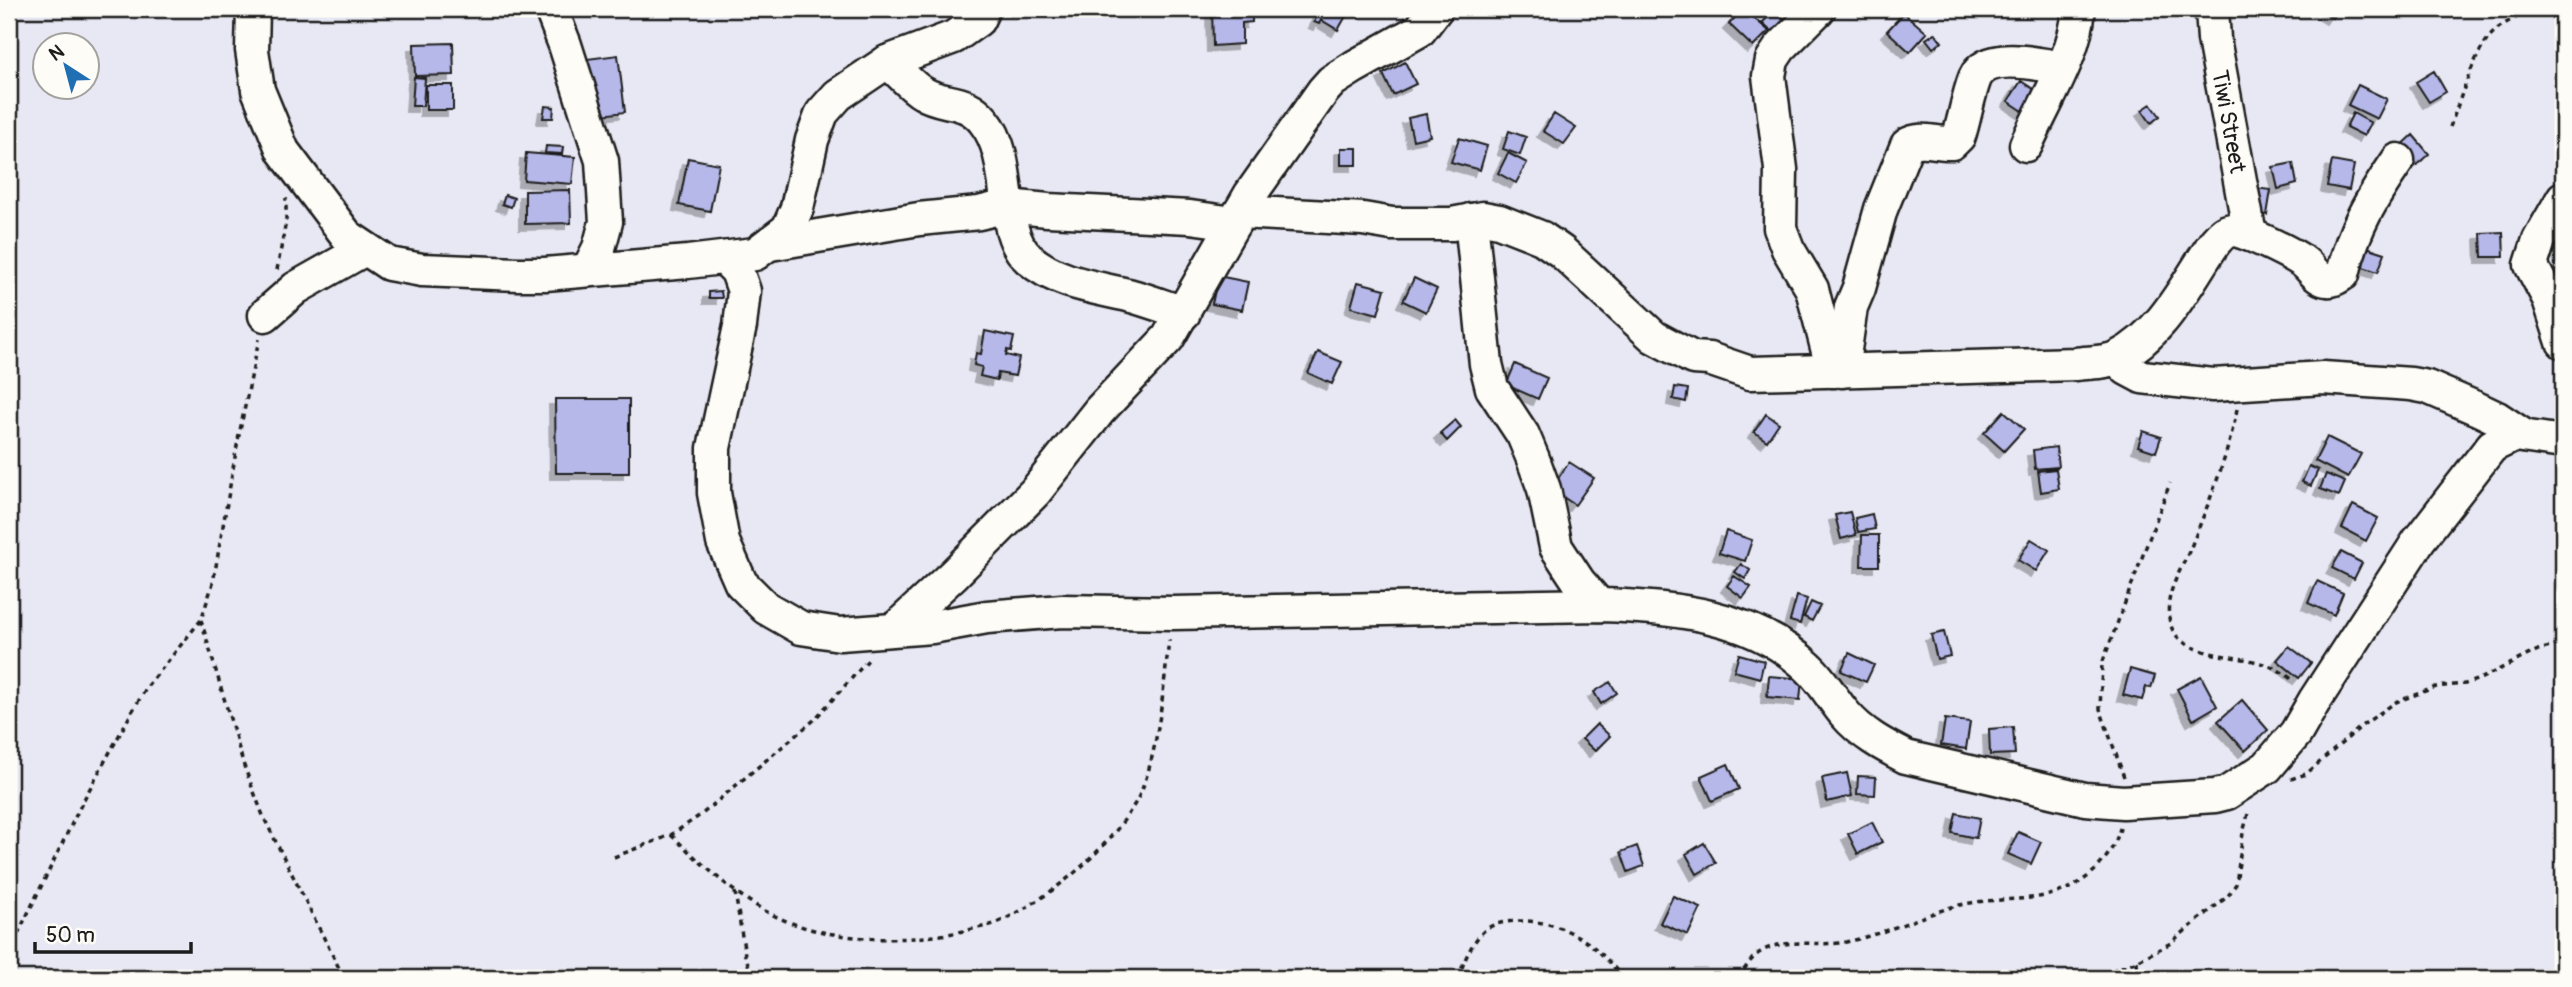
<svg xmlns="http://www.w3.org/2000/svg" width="2572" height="987" viewBox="0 0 2572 987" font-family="Pangolin,sans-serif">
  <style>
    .building { fill: #b5b8e9; stroke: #1c1c1c; stroke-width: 2; filter: url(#shadow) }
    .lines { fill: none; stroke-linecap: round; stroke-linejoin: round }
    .minor-casing { stroke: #1c1c1c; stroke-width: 37 }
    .path { stroke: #1c1c1c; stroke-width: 3.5; stroke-dasharray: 5 5; stroke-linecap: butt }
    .minor { stroke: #fdfcf7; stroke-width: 32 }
    .labels { text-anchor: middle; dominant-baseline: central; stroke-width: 7; stroke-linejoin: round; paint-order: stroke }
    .street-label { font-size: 23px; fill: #1c1c1c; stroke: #fdfcf7 }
  </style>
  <defs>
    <filter id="shadow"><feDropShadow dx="-6" dy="6" stdDeviation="0" flood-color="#0004"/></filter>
  </defs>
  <rect width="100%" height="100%" fill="#e7e8f3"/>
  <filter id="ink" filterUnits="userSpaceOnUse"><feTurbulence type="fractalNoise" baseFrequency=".0143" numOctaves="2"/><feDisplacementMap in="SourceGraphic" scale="14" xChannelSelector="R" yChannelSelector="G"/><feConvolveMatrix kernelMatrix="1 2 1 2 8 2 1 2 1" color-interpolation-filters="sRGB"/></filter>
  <g filter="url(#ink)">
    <path class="building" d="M1212,9H1252V22L1242,23V44L1213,46Z
      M1321,9H1350L1338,30L1321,20L1319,24L1314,22Z
      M1743,9L1769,31L1753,47L1729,24Z
      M2317,9L2324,11L2329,9L2333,12L2335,10L2333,9H2338L2332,18Z
      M1775,10L1791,25L1778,38L1762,23Z
      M1904,13L1927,33L1910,52L1887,31Z
      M1935,33L1942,42L1933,48L1926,39Z
      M453,43L454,75L415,76L414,44Z
      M618,55L625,112L595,116L579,60Z
      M1405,62L1416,84L1393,95L1383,74Z
      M2434,71L2446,92L2429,102L2416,82Z
      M414,77L425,78L423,106H412Z
      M2021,81L2038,92L2026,113L2008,101Z
      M426,85H453V110H426Z
      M2358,85L2387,99L2377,119L2348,105Z
      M2151,104L2160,116L2151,123L2142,110Z
      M545,106L554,107L553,118H543Z
      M2353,113L2371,123L2364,136L2346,127Z
      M1426,114L1430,136L1413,140L1408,118Z
      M1554,114L1576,128L1564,144L1543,131Z
      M1509,131L1526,137L1520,155L1503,149Z
      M2413,135L2429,154L2413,168L2398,149Z
      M1459,138L1487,146L1480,170L1451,162Z
      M546,146L563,147L562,154L545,153Z
      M1341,148H1357V165H1341Z
      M526,153L575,157L572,184L524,180Z
      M1508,153L1527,163L1516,183L1498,173Z
      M688,158L719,164L710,211L679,205Z
      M2332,161L2354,165L2349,190L2327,186Z
      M2293,163L2297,184L2278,189L2273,167Z
      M2254,188L2271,190L2267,215L2250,213Z
      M570,190L571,223L525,224V191Z
      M505,195L514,198L511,207L502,204Z
      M2503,232L2504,257H2482L2481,233Z
      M2357,244L2385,253L2378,272L2351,263Z
      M1218,276L1248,282L1242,310L1212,304Z
      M1414,278L1437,289L1426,312L1403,301Z
      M1358,282L1385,289L1378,314L1351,307Z
      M721,291L722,298H709V292Z
      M985,331L1014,337L1011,351L1007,350L1006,355L1019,358L1015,376L998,373L997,380L980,376L982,367L974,365L976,353L981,354Z
      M1318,352L1342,362L1332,384L1308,373Z
      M1515,364L1547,378L1538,399L1506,385Z
      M1675,387L1688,389L1686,402L1673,399Z
      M555,399H629V473H556Z
      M2004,411L2024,429L2004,451L1984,433Z
      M1766,414L1779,423L1767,441L1754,432Z
      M1455,420L1461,427L1447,441L1440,433Z
      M2143,431L2161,437L2156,452L2138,446Z
      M2327,437L2361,454L2348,478L2315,461Z
      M2056,447L2058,467L2035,469L2033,450Z
      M1569,462L1594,478L1575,505L1551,489Z
      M2309,466L2318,470L2311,486L2302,482Z
      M2056,469L2059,489L2041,492L2038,471Z
      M2326,474L2345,482L2339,496L2320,489Z
      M2353,505L2378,518L2366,541L2342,528Z
      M1850,512L1856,535L1841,539L1835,515Z
      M1872,514L1875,529L1858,532L1855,518Z
      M1726,531L1752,540L1745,561L1719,553Z
      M1862,535H1879V566H1861Z
      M2031,539L2049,550L2036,571L2018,560Z
      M2341,552L2362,563L2354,579L2332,568Z
      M1741,564L1750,570L1745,579L1735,572Z
      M1734,576L1751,587L1743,598L1727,586Z
      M2317,581L2343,593L2334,615L2308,603Z
      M1797,596L1807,599L1800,624L1790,621Z
      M1811,602L1820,606L1812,621L1804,617Z
      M1944,632L1950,656L1937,659L1931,635Z
      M2289,646L2311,663L2299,678L2277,660Z
      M1849,653L1874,665L1866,682L1841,671Z
      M1739,654L1764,661L1760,678L1734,671Z
      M2130,669L2155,676L2151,688L2146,687L2142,700L2123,695Z
      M1769,676L1802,679L1800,700L1767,697Z
      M2201,676L2217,706L2193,720L2177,689Z
      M1610,682L1617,693L1601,704L1594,692Z
      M2242,700L2268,730L2245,751L2218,721Z
      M1945,719L1970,722L1966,749L1941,745Z
      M1597,724L1610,736L1595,751L1582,739Z
      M2013,727L2015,754L1990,755L1989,729Z
      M1728,764L1739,789L1712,801L1701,776Z
      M1847,773L1852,796L1827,802L1822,778Z
      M1858,776L1876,777L1875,795L1857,794Z
      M1956,813L1980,818L1976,838L1952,833Z
      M1872,822L1882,842L1858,854L1848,834Z
      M2018,832L2041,842L2031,864L2008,854Z
      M1704,843L1716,863L1697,874L1686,854Z
      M1637,846L1644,866L1628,872L1621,852Z
      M1673,896L1701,908L1688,935L1660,923Z"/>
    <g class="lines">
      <defs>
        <g id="minor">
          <path d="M253,9L252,50L258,90L283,151L347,236L389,264L422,270L518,274H545L688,262L755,254L788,229L797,208L812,140L822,113L838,95L887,62L954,37L978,20L983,9"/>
          <path d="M551,9L565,45L602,161L606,222L599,248L588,270"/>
          <path d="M1819,9L1780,48L1772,60L1769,76L1781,169L1780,228L1788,249L1812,289L1833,371"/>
          <path id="s1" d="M2212,9L2214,39L2250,235"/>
          <path d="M887,62C900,71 909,85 923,93C944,106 965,97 984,121C1016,160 996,230 1029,259C1057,283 1094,287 1128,295C1147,300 1165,307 1184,313"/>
          <path d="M2026,145C2045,101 2075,57 2079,9"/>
          <path d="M2563,198L2539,240L2531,265L2549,299L2563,342"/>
          <path d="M1240,212L1363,219L1392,224H1452L1483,218L1499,221L1542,238L1562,252L1654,337L1693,358L1709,359L1750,373L2076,364C2089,362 2106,363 2118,357C2164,333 2187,282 2215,242C2220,236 2224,231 2232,230C2243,229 2297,256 2306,264C2313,270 2318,280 2328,280C2333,281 2338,277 2343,274C2353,228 2372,198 2398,160"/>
          <path d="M1471,220L1486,364L1492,388L1523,435L1533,459L1544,489L1556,547L1579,582L1599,605"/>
          <path d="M770,244L919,219L979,213L1007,206L1048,210L1190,217L1234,223"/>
          <path d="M724,258L737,271L744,291L740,326L714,448V493L723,542L741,583L766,608L801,628L840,634L932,627L987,617L1062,611L1173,613L1599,605C1672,607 1753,614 1809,668C1824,682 1832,699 1845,714C1862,734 1883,745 1906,757L2085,799L2123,802L2215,796L2227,793L2267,767L2296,733L2315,700L2419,540L2492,446L2515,435L2563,442"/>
          <path d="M265,315L296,288L365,249"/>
          <path d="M2116,358L2127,369L2142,377L2213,385L2323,378L2411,384L2427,387L2478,409L2497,418L2524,436"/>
          <path d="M1842,371L1851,307L1859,288L1881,209L1907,145C1921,136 1936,144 1952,143L1959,136C1965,117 1968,96 1975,78C1987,51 2040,64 2062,68"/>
          <path d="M896,628L954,574L1035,492L1099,411L1168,338L1250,195L1323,91L1332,81L1354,67L1420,30L1436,9"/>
        </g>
      </defs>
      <use href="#minor" class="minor-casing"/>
      <path class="path" d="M1656,9H1676
        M2450,127C2460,101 2474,51 2494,32C2505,21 2522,15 2537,9
        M277,270L286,221V198
        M2237,409C2228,457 2209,502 2191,547C2184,564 2172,582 2169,601C2167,617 2170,634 2185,643C2221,664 2259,650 2295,682
        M201,620L244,766L264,818L344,978
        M2124,777L2100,709L2102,664L2170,483
        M2291,779L2306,774L2364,724L2396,702L2436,687L2465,684L2482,678L2538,650L2563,644
        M671,835C703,864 732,894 771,914C827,943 908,944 968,930C978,928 990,926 999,922C1050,898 1105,853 1134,805C1157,769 1164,684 1169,640
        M614,857L671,835L702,814L814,720L869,659
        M735,892L745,955L753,978
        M9,952L83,801L133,710L147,687L201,620L213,583L238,440L259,339
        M2137,961L2138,978
        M1459,978C1463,962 1472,941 1485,930C1494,923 1505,922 1516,921C1560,919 1597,942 1622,978
        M1738,978C1743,972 1748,963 1754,957C1780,934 1814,948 1846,942C1883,934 1916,918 1952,907C2004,892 2050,911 2093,872C2105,861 2116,845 2120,828
        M2093,978L2137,961L2169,944L2228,896L2236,884L2243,833L2249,810"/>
      <use href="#minor" class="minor"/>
    </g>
  </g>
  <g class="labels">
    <g class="street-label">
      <text stroke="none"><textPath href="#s1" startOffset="114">Tiwi Street</textPath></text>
    </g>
  </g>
  <rect width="2572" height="987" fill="none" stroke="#fdfcf7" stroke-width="35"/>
  <rect x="18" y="18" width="2537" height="952" fill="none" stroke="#1c1c1c" stroke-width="2.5" filter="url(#ink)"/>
  <g transform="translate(66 66) rotate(324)"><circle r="33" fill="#fdfcf7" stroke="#a3a29f" stroke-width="2"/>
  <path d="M0-5L12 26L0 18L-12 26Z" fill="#1f6fb2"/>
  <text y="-10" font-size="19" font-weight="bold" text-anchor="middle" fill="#1c1c1c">N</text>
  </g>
  <path d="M35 942v10h156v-10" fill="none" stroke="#1c1c1c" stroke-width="3.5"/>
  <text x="46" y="942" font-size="21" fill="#1c1c1c" stroke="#fdfcf7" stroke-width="5" paint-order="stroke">50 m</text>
</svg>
